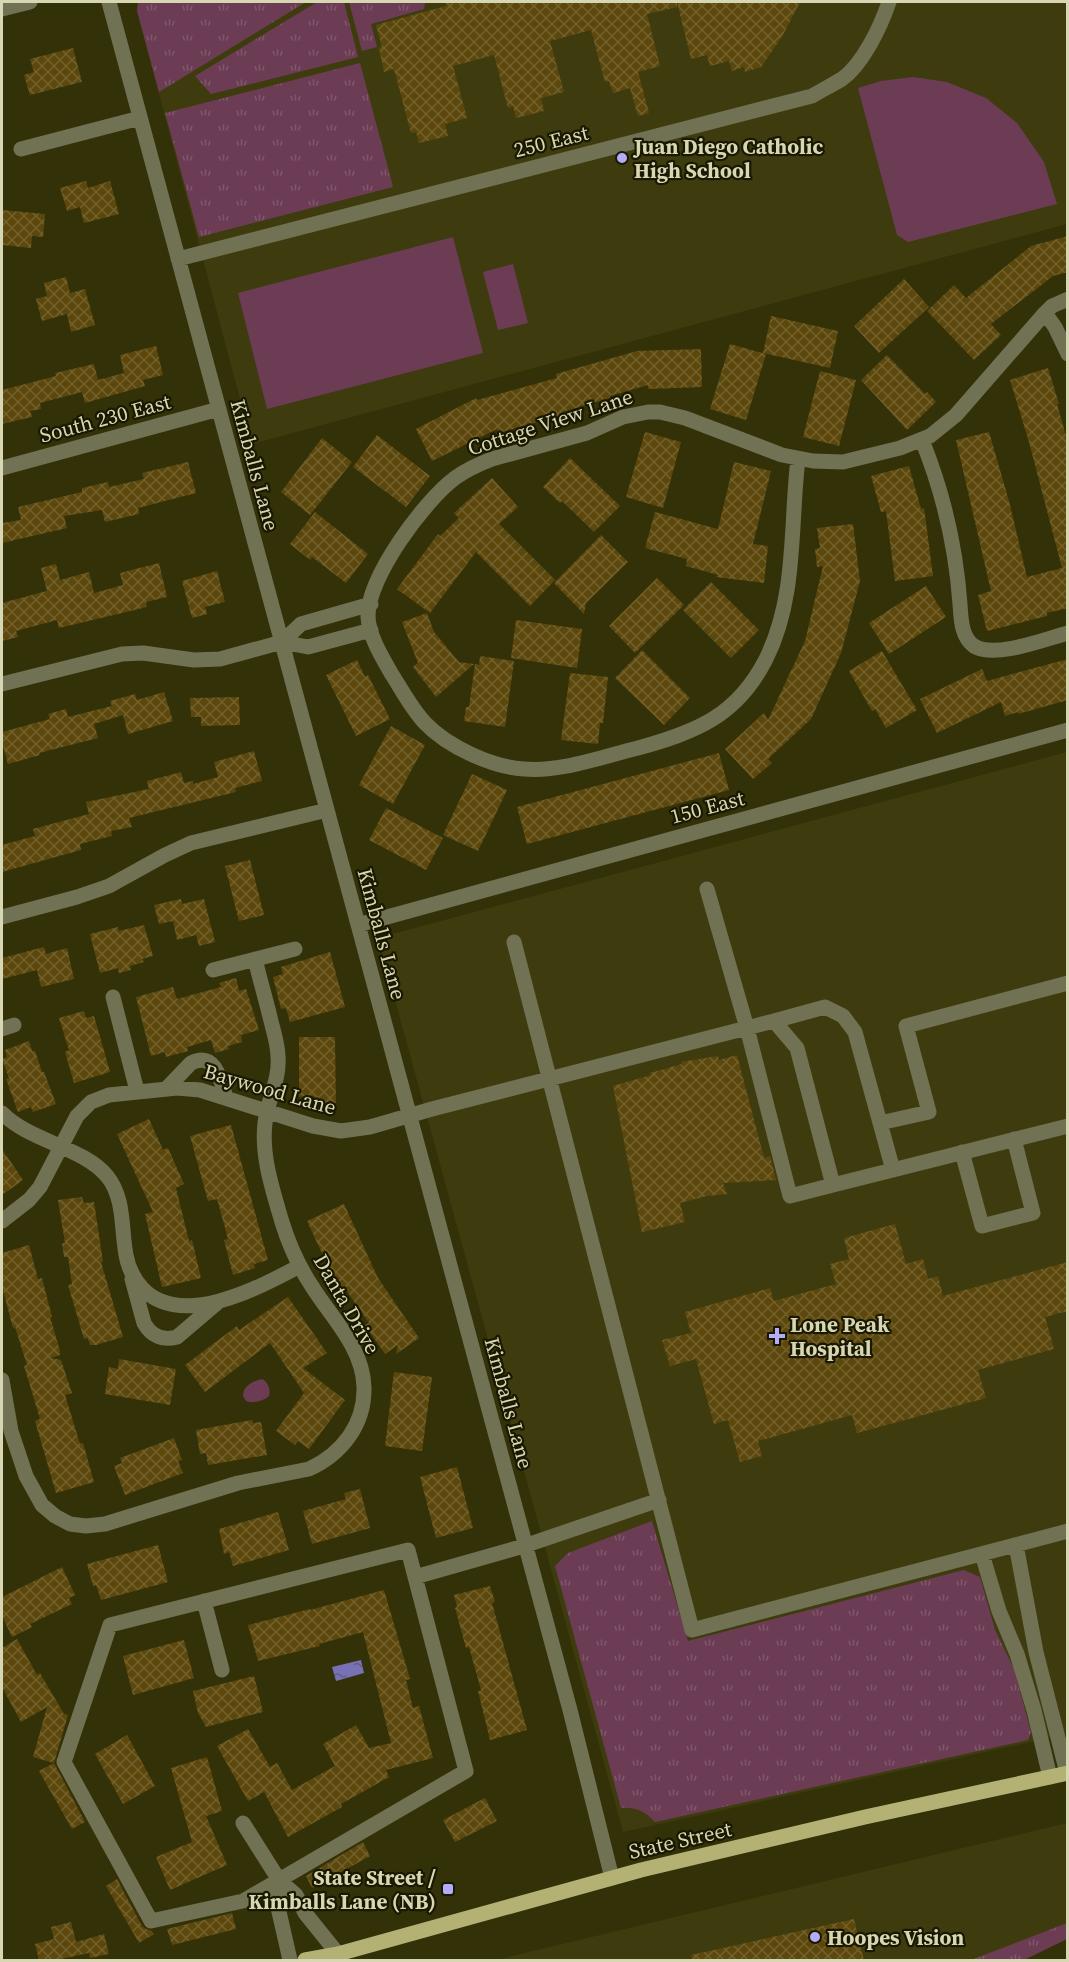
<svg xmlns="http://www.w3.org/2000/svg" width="1069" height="1962" viewBox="0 0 1069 1962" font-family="'Source Serif 4',serif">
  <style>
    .built { fill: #3e3c0e }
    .grass { fill: url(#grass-tufts) }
    .green { fill: #6c3c55 }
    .water { fill: url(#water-ripples) }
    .building { fill: url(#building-cross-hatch) }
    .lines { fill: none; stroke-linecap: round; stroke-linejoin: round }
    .minor { stroke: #717154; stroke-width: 15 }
    .major { stroke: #b3b274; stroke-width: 15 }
    .poi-dot { fill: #b3adf9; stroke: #1a1800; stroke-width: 2 }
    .labels { text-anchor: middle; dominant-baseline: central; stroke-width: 4.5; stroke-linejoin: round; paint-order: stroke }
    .street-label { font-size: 21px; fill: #d7d7b3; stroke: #1a1800 }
    .poi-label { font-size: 21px; font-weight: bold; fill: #d7d7b3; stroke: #1a1800; text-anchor: start }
  </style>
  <defs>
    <pattern id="grass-tufts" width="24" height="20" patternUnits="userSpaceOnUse" patternTransform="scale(1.5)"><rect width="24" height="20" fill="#6c3c55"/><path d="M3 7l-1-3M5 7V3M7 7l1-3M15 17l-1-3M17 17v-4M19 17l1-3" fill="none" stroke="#80576b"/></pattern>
    <pattern id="water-ripples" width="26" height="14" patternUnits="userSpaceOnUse" patternTransform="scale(1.5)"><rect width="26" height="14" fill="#7871b5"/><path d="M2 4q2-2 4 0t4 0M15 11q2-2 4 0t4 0" fill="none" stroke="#625d82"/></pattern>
    <pattern id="building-cross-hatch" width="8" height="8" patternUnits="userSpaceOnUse" patternTransform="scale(1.5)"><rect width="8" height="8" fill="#5c470c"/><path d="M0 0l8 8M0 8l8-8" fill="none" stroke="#73612d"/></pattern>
  </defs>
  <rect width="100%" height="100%" fill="#323108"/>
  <path class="built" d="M138,2H1067V224L252,444L137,11Z
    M1067,752V1734L623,1832L378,938Z
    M1067,1823V1930L997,1960H496Z"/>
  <path class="grass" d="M138,2H306L159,92L137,11Z
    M317,2H344L358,57L211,94L195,76Z
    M349,2H425L424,9L371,24L377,47L362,51Z
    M360,63L393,187L199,237L165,113Z
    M652,1521L688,1641L964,1570L980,1577L995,1630L1014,1669L1031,1732L1028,1740L655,1822C645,1811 635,1807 621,1808L555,1566L568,1553Z
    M1067,1923V1939L1024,1960H971Z"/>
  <path class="green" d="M913,77L947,82L986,98L1017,123L1044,162L1057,204L908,242L897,235L858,88L881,81Z
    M453,237L483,353L267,409L238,293Z
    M513,264L528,323L498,330L483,272Z
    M262,1379C268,1382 271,1389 269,1396C264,1401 252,1404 246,1401L243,1396C243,1386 252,1381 262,1379Z"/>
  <path class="water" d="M361,1660L364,1673L336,1681L332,1667Z"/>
  <path class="building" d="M445,2H677V7L647,14L660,66L638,72L649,113L638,116L630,88L613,93L609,81L605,82L591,30L550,41L564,92L541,98L544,111L516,118L513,106L508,108L494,55L453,66L467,118L445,124L448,136L419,143L416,132L411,133L394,69L384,72L379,48L382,47L376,25L446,6Z
    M677,2H800L783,35L761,67L745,72L744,67L732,71L729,61L710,66L707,55L691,59Z
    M73,48L82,82L30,95L24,75L34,72L30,59Z
    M86,181L88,188L110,181L119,214L84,223L80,207L67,211L60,188Z
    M2,210L45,214L43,237L32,236L31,248L2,245Z
    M1068,236V272L1053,276L991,324L1001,335L974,360L927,311L954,285L966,298L1031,246Z
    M66,277L70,293L85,289L95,325L71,332L67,314L42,321L36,299L47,296L44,283Z
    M904,279L929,307L879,353L854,326Z
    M771,316L838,331L830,368L763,353Z
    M730,344L766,354L746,420L710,409Z
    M156,346L163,375L143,380L145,386L85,403L82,392L40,403L41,409L30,411L32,417L2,424V390L56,376L55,373L94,364L98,380L124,373L120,355Z
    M701,349L702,387L648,389V385L610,396V398L562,412L563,415L498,433L497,429L432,461L416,429L476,398L477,400L557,378L556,374L637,351Z
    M887,355L925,394L927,392L936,402L907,430L861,380Z
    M1048,368L1059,404H1057L1068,443V608L1047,613V616L987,631L978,595L991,591L956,440L989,432L1009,501L1027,577L1062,568L1029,442L1010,380Z
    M820,371L856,380L839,446L803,437Z
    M645,432L681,442L663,508L626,497Z
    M377,435L430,476L406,507L353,467Z
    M322,438L352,462L310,515L281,492Z
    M570,458L620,506L594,532L562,501L560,503L543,487Z
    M188,462L196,493L138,508L139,514L105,522L102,510L64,516L67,528L2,543V523L21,520L18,507L82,492V488L108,482L109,487L144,479L142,473Z
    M734,462L771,471L753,544L768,546L764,583L716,577L718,575L686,566L687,559L645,548L655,512L718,529Z
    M909,466L921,509L924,508L933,576L895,581L886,511L881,512L871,476Z
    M492,478L518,507L499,524L555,580L530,606L476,552L430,613L397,589L438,534L440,536L459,518L454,513Z
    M315,512L368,554L346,583L312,557L310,560L290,544Z
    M853,524L860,581L841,653L811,719L768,759L772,763L753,779L725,749L764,713L768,720L805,641L823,566L817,567L815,549L820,548L817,528Z
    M601,535L628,562L586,603L584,614L554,583Z
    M159,563L167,597L146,602L147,607L59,628L57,620L16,631L18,637L2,641V603L47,591L41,568L56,564L60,580L89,572L94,593L123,585L120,573Z
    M217,571L225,602L205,607L207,614L192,618L182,581Z
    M657,578L684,605L635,653L609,626Z
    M711,582L759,630L731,658L683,610Z
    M926,586L946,617L889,654L869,623Z
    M427,613L434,632L459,662L474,664L436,697L413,667L418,663L402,622Z
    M516,620L582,629L577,668L511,658Z
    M642,650L690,698L664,725L615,678Z
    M882,651L917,710L886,728L875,709L872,711L849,671Z
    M480,656L514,661L505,727L464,721L466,707H469L475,664L479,665Z
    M1068,659V700L1018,714V712L1005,716L1001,702L937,733L920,699L982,669L987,681Z
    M357,660L365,677L368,675L390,719L356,736L326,675Z
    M570,673L608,677L603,723H600L598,744L561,740Z
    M164,692L173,721L128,734L123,715L94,724L98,738L39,753L40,755L8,764L2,742V732L50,719L48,714L66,709L68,717L112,706L110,701L135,694L137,700Z
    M239,697L240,725L201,726V717H191L190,698Z
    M391,726L425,745L393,804L359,785Z
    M254,751L262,781L235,788L236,792L129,818L132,827L111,831L112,836L80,844L81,850L2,872V845L35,836L33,829L89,814L86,802L149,789L147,781L181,772L184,783L193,781V784L218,777L214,762Z
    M719,753L729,790L527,844L517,807Z
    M472,774L507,790L478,851L443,835Z
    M386,808L443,838L426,870L369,840Z
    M250,860L264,915L239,921L225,866Z
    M181,899L182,904L204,899L215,942L199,946L196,935L177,940L173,921L159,924L154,905Z
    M144,925L153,956L142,959L144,962L130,966L131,970L119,973L118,968L100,973L90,934L118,927L119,931Z
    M44,947L46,954L67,948L74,979L41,987L37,970L2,979V958Z
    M330,952L345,1007L290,1022L286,1008L281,1009L273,977L283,974L281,967Z
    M236,978L239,991L246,989L259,1030L241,1035L242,1042L228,1046L229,1049L215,1053L211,1040L187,1047L188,1051L166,1057L165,1052L151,1056L136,997L173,987L177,999L221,987L219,983Z
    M84,1011L86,1018L94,1016L110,1072L74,1083L65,1052L69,1050L59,1018Z
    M299,1037H335L336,1103H314V1096L299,1097Z
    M29,1041L32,1051H35L42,1072H44L56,1104L33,1112L31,1107L18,1112L6,1079L9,1078L2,1059L7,1057L5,1050Z
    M737,1055L764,1158L770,1156L776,1180L723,1183L727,1194L707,1196L680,1203L685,1222L642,1232L613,1086L651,1075L650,1073L682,1064L681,1062L718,1056L719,1060Z
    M149,1119L163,1150L168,1148L184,1184L176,1188L189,1241L192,1240L201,1278L162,1287L145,1214L153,1212L117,1134Z
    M231,1125L268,1260L254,1264L255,1268L233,1275L224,1240L228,1239L217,1199L208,1201L190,1136Z
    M2,1149L23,1180L2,1195Z
    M82,1197L84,1203L94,1202L103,1262H101L123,1337L96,1345H90L88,1338L84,1339L68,1285L72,1284L68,1257H64L62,1243H65L58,1200Z
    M344,1204L378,1278L419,1338L396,1354L398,1345L385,1354L365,1325L369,1323L344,1287L339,1290L307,1221Z
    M895,1224L906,1264L923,1259L928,1279L938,1276L943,1296L1068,1262V1311L1045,1317L1054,1349L978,1370L986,1398L857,1433L852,1415L758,1441L762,1456L740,1462L728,1420L714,1424L696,1359L670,1366L662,1340L691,1333L685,1312L770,1288L774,1301L836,1284L830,1264L849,1259L844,1238Z
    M29,1245L38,1279L42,1278L52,1317H50L60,1351V1355L51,1358L61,1360L72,1393L65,1395L80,1444L83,1443L94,1482L56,1493L35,1421L40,1419L24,1366L27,1365L15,1327L13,1328L2,1287V1253Z
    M288,1297L327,1353L303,1368L345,1400L309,1449L298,1441L295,1445L276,1431L304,1393L270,1343L205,1392L185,1365L237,1326L239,1330Z
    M119,1359L176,1369L170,1405L105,1394L109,1367L118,1369Z
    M394,1372L432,1377L422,1451L385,1446Z
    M252,1420L253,1423L261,1422L267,1455L208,1465L206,1453L200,1454L196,1430Z
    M174,1438L182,1460L178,1461L183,1473L125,1495L114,1466L122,1463L120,1458Z
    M457,1467L473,1528L436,1538L420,1477Z
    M360,1489L370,1528L312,1544L303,1511L346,1499L344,1493Z
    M278,1512L289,1550L233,1566L229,1552L224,1554L219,1529Z
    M158,1545L168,1582L101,1600L96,1585L93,1586L87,1564Z
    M62,1567L75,1595L69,1598L72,1604L30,1624L32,1627L12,1637L2,1616V1597Z
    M490,1586L495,1602L492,1603L527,1730L490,1740L478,1691H481L478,1679L469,1647L466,1648L455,1608L457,1607L454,1595Z
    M384,1590L410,1679L406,1680L413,1708L419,1706L433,1758L386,1770L389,1777L341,1804L342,1807L288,1837L264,1792L248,1801L217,1746L248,1729L270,1767L277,1763L292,1790L335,1766L323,1744L356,1725L369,1748L391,1743L363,1632L319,1644L320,1646L258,1661L248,1625L310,1609V1610Z
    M17,1639L37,1675L40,1673L64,1714L68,1715L54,1763L33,1757L47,1707L21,1722L2,1687V1648Z
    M184,1640L194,1678L133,1695L123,1656Z
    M254,1676L263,1712L206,1727L198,1713L193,1691Z
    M127,1735L155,1786L123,1804L95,1754Z
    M207,1757L222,1811L206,1816L227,1865L170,1890L156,1857L192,1842L171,1768Z
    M54,1763L85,1822L72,1829L39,1771Z
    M485,1798L497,1821L455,1842L443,1820Z
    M363,1842L370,1856L312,1888L306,1876Z
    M117,1879L142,1926L146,1929L152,1931L154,1934L139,1943L106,1886Z
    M232,1913L236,1929L172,1945L167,1929Z
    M854,1919L864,1960H692L691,1955Z
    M71,1922L76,1942L104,1934L109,1954L90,1958L89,1953L56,1960H39L35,1944L54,1939L51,1927Z"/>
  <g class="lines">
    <path class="minor" d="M109,2L570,1710L612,1878
      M2,9L30,2
      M21,149L140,118
      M178,259L812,96C822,90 832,85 842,79C863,64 881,26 889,2
      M1045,313L1055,327L1068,354
      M922,440C943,492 956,548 960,604C961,618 961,637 974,646C995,659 1045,639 1068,633
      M798,459C790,526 797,597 766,659C737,716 696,732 638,748C601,757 562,772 524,769C492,767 448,747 425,723C411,708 402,690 391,673C382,657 369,636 368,617C367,578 424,501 455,478C466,470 479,464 492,459L587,433L623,417L648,412H660L685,418L782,455L813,461L843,462L900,448L930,436L956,415L1045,313L1052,306L1068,299
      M2,468L219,409
      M282,642L301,624L371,604
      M2,684L122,654L143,653L194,660L220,659L282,642L308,647L371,630
      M707,889L747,1028L790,1196L833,1185
      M2,917L77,897L109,886L165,855L191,843L327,810
      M358,925L1068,730
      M514,942L692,1630L1068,1531
      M213,970L295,949
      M113,997L137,1091
      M774,1021L825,1007L843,1016L855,1032L893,1170
      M2,1029L14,1025
      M166,1089L191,1063C216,1051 221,1081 226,1098
      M2,1113C29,1141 83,1147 107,1176C125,1198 121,1229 126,1255C128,1267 134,1279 142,1288C181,1330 260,1287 300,1266
      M880,1123L929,1112L906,1026L1068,983
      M962,1152L982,1226L1033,1213L1014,1139
      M2,1221L29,1200L40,1187L77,1116L91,1102L109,1095L177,1088L200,1090L313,1126L341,1131L370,1127L432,1109L774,1021L797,1048L833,1185L1068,1126
      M132,1279L144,1323C151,1336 163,1341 177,1337L217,1303
      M2,1380L11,1431L26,1476L42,1505L55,1516L70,1524L86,1526L105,1524L238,1483L309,1469C342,1454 365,1424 364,1387C363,1348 332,1318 313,1288C299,1267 289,1245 282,1222C273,1191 261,1156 265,1123C267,1101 280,1080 278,1057C278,1045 274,1033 271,1021C266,1000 260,980 255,959
      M1016,1545L1036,1652L1067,1773
      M408,1550L466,1771L243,1901L151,1921L64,1762L110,1625Z
      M982,1554L999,1611L1017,1654L1034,1710L1050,1777
      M415,1577L524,1546L659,1500
      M204,1601L222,1670
      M243,1823L279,1880L296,1895L305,1913L338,1954
      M279,1880L277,1903L290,1960"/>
    <path class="major" d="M305,1960L338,1954L641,1870L865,1817L1068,1773"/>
  </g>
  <g class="poi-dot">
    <circle cx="622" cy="158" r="6"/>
    <path d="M774 1327h6v6h6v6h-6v6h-6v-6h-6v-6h6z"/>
    <rect x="442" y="1883" width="12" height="12" rx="3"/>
    <circle cx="815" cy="1937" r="6"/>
  </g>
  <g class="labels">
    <g class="street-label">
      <text transform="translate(551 141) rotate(-14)">250 East</text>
      <text transform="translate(105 418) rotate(-15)">South 230 East</text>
      <text transform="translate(550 422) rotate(-18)">Cottage View Lane</text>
      <text transform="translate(255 465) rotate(75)">Kimballs Lane</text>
      <text transform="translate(707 807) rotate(-15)">150 East</text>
      <text transform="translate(382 934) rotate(75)">Kimballs Lane</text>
      <text transform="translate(270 1089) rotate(16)">Baywood Lane</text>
      <text transform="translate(347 1304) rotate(60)">Danta Drive</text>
      <text transform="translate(509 1403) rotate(75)">Kimballs Lane</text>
      <text transform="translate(680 1840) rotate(-13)">State Street</text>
    </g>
    <g class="poi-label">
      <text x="634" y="146">Juan Diego Catholic<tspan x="634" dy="24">High School</tspan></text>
      <text x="790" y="1324">Lone Peak<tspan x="790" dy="24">Hospital</tspan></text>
      <text x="436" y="1877" text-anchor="end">State Street /<tspan x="436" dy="24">Kimballs Lane (NB)</tspan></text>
      <text x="827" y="1937">Hoopes Vision</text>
    </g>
  </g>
  <rect width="1069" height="1962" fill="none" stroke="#d7d7b3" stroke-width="6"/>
</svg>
